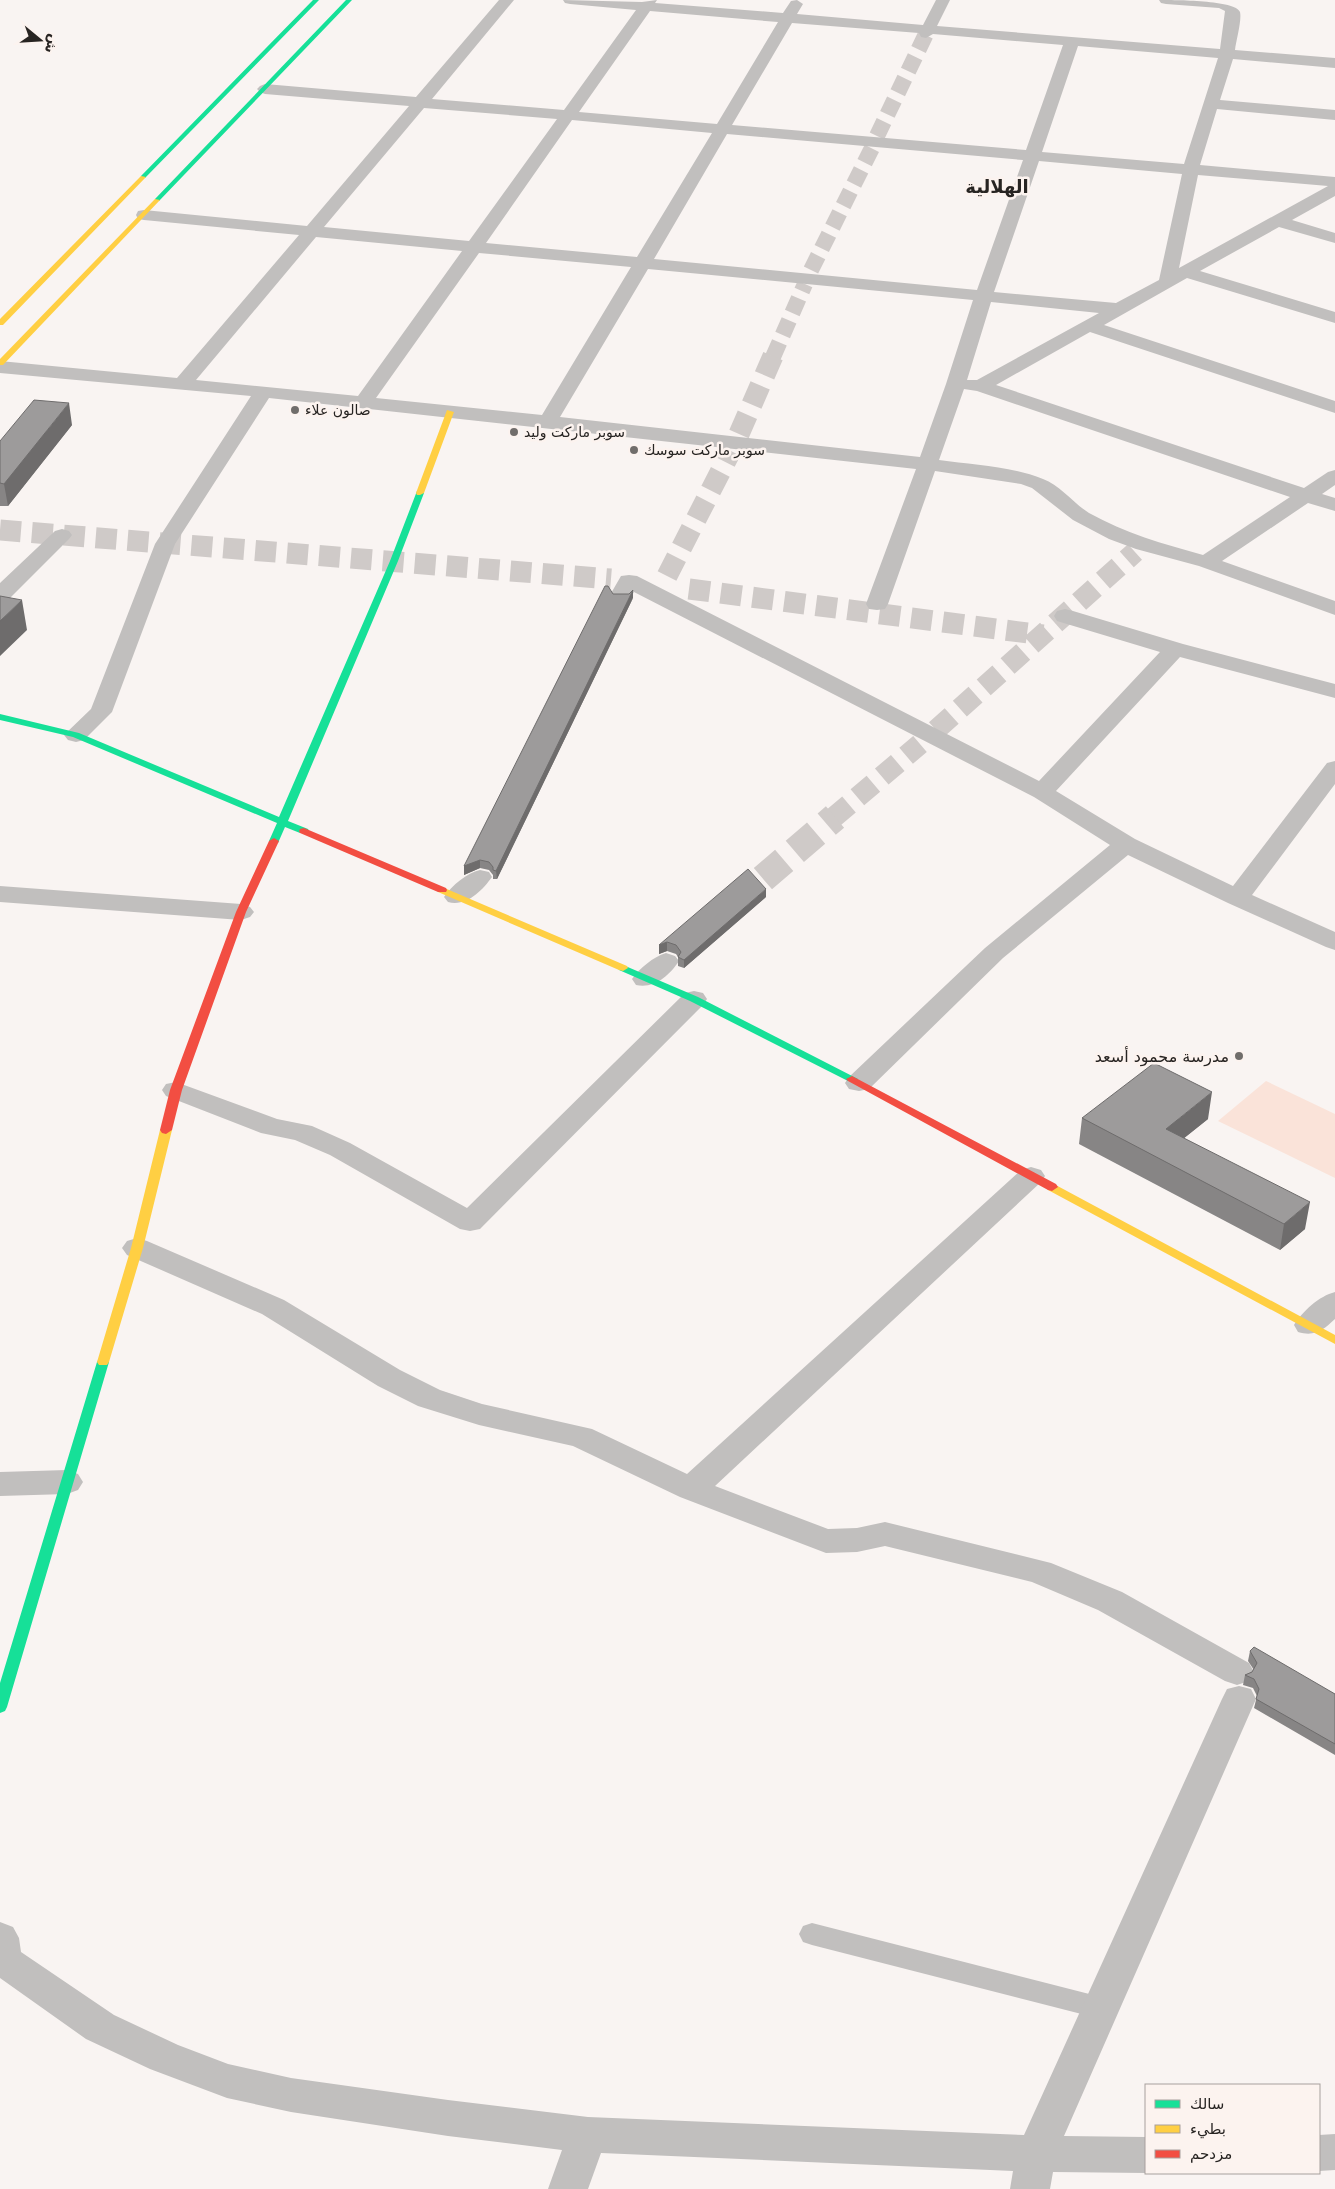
<svg xmlns="http://www.w3.org/2000/svg" width="1335" height="2189" viewBox="0 0 1335 2189" font-family="'DejaVu Sans','Noto Naskh Arabic',sans-serif">
  <style>
    .green { fill: #fae3d9 }
    .lines { fill: none; stroke-linecap: round; stroke-linejoin: round }
    .street-tunnel-far2 { stroke: #cfcac8; stroke-width: 16; stroke-dasharray: 16 8; stroke-linecap: butt }
    .street-tunnel-far1 { stroke: #cfcac8; stroke-width: 21; stroke-dasharray: 21 11; stroke-linecap: butt }
    .street-tunnel { stroke: #cfcac8; stroke-width: 28; stroke-dasharray: 28 14; stroke-linecap: butt }
    .lane { fill: #c1bfbe; fill-rule: evenodd }
    .street { fill: #c1bfbe; fill-rule: evenodd }
    .fast { fill: #16e098; fill-rule: evenodd }
    .slow { fill: #ffcf43; fill-rule: evenodd }
    .jam { fill: #f24e42; fill-rule: evenodd }
    .wall { fill: #878585 }
    .shaded-wall { fill: #6e6c6c }
    .building { fill: #9d9b9b; stroke: #6e6c6c }
    .poi-dot { fill: #706d6b; stroke: #fcf3ef; stroke-width: 2 }
    .labels { text-anchor: middle; dominant-baseline: central; stroke-width: 5; stroke-linejoin: round; paint-order: stroke }
    .far-poi-label { font-size: 14px; fill: #272422; stroke: #fcf3ef; text-anchor: start }
    .poi-label { font-size: 16px; fill: #272422; stroke: #fcf3ef; text-anchor: end }
    .far-district-label { font-size: 18px; font-weight: bold; fill: #272422; stroke: #fcf3ef }
  </style>
  <rect width="100%" height="100%" fill="#f9f4f2"/>
  <path class="green" d="M1266,1081L1335,1114V1178L1218,1121Z"/>
  <g class="lines">
    <path class="street-tunnel-far2" d="M877,136L926,34
      M811,270L872,148
      M773,357L805,284"/>
    <path class="street-tunnel-far1" d="M739,434L773,356
      M0,530L611,579
      M667,576L731,451
      M689,589L1043,635
      M936,730L1135,552
      M833,818L920,744"/>
    <path class="street-tunnel" d="M731,906L835,817"/>
    <path class="lane" d="M812,1923L1101,1997L1110,2000L1114,2008L1110,2016L1101,2019L812,1945L803,1942L799,1934L803,1926Z"/>
    <path class="street" d="M499,0H514L432,99L564,110L636,10L570,4L565,3L563,0L642,2L657,0L655,3L783,13L791,1L797,0L803,4L797,14L923,25L936,0H950L937,26L1220,49L1225,11L1219,8L1166,4L1161,3L1159,0C1174,0 1236,0 1240,12C1242,20 1236,41 1235,50L1335,58V68L1233,59L1220,100L1335,110V120L1217,109L1200,165L1335,177V196L1292,220L1335,233V243L1279,227L1200,271L1335,312V323L1187,278L1104,325L1335,401V413L1090,332L996,385L1304,488L1328,472L1335,470V485L1322,494L1335,498V511L1308,503L1222,561L1335,601V615L1199,566L1136,549L1109,539L1073,520L1032,488L1021,484L935,471L888,604L885,609L877,610L869,609L866,604L916,469L269,398L175,544L112,712L84,740L76,742L68,740L64,735L91,709L155,544L251,396L0,373V361L177,378L299,235L144,220L138,219L136,215L138,211L144,210L307,226L409,106L265,94L260,92L257,89L260,86L265,84L416,97ZM650,11L778,22L717,124L579,112ZM792,23L919,33L921,37L926,38L933,34L1063,45L1026,150L732,125ZM1078,46L1218,58L1184,164L1042,152ZM424,108L557,119L469,241L324,227ZM572,120L712,133L637,257L486,243ZM727,134L1023,160L977,290L654,259ZM1039,161L1182,174L1159,280L1116,303L994,292ZM1198,175L1328,186L1179,268ZM316,237L462,251L358,396L196,380ZM479,253L631,267L542,415L376,398ZM648,269L973,300L946,384L920,457L560,417ZM991,302L1099,313L977,380H967ZM964,389L977,391L1290,497L1203,555C1163,544 1125,533 1089,513C1073,503 1060,485 1043,479C1011,466 973,465 939,460Z
      M62,529L69,531L72,535L69,539L8,600L0,601V583L55,531Z
      M629,575L637,576L1039,781L1160,652L1057,621L1054,616L1057,611L1065,609L1073,611L1183,644L1335,684V698L1180,657L1056,791L1135,839L1233,886L1327,763L1335,761V784L1252,895L1335,932V950L1326,947L1228,903L1128,855L1003,958L869,1089L859,1091L849,1089L845,1083L849,1077L985,948L1110,845L1034,797L634,592L629,600L621,601L613,600L610,595L621,576Z
      M480,870L489,872L492,877C482,891 466,907 448,902L444,897C452,885 467,873 480,870Z
      M0,886L241,904L250,907L254,912L250,917L241,920L0,902Z
      M666,953L675,956L679,961C669,976 654,989 636,985L632,979C640,968 653,957 666,953Z
      M694,991L703,993L707,999L703,1005L480,1229L470,1231L460,1229L330,1155L295,1140L261,1133L166,1096L162,1090L166,1084L176,1082L277,1119L312,1126L350,1143L467,1208L685,993Z
      M1031,1167L1041,1170L1045,1176L1041,1182L715,1486L828,1529L857,1528L885,1522L1051,1563L1122,1592L1249,1663L1254,1672L1249,1681L1237,1685L1225,1681L1098,1610L1032,1582L885,1546L857,1552L826,1553L680,1497L573,1446L479,1425L418,1406L378,1386L262,1314L127,1255L122,1248L127,1241L137,1238L147,1241L284,1300L400,1370L440,1390L482,1404L592,1429L687,1474L1021,1170Z
      M1335,1292V1319C1323,1330 1315,1337 1298,1332L1294,1325C1303,1311 1319,1296 1335,1292Z
      M67,1470L78,1474L83,1482L78,1490L67,1494L0,1496V1472Z
      M1239,1686L1251,1689L1256,1699L1064,2136L1146,2137V2173L1053,2172L1050,2189H1010L1013,2171L601,2153L588,2189H548L562,2150L448,2136L291,2112L227,2098L150,2069L86,2039L0,1978V1922L13,1927L19,1938L21,1952L114,2015L178,2045L228,2064L291,2078L448,2100L588,2117L1024,2135L1222,1699L1227,1689Z
      M1335,2134V2170L1319,2171V2135Z"/>
    <path class="fast" d="M313,0H319L145,178H141V176Z
      M346,0H352L159,201H155V199Z
      M417,491H420L424,493L398,561L288,821L308,829L309,831L308,833H300L285,827L278,843H270L269,841L277,823L73,737L0,720V714L79,733L279,817L390,561Z
      M623,965L698,997L858,1079L856,1081H848L690,1001L619,970L618,968Z
      M103,1358L107,1359L109,1362L7,1707L5,1711L0,1713V1683L97,1362L99,1359Z"/>
    <path class="slow" d="M141,176L146,177L3,325H0V319Z
      M155,199L160,200L3,365H0V359Z
      M447,410L454,412L424,493L420,495H417L416,493Z
      M442,887L627,966L628,968L623,971L619,970L438,892L437,890L438,888Z
      M166,1126L172,1130L143,1248L109,1362L107,1365H99L97,1362L131,1248L160,1130Z
      M1052,1183L1335,1335V1344L1048,1190L1046,1187Z"/>
    <path class="jam" d="M304,828L446,888L447,890L446,892H438L300,833L299,831L300,829Z
      M274,838L279,841L246,912L182,1090L172,1130L166,1134L162,1133L160,1130L170,1090L236,912L269,841Z
      M852,1076L1056,1184L1058,1187L1052,1191L1048,1190L848,1081L846,1079Z"/>
  </g>
  <path class="wall" d="M72,425L8,506H0V441Z
    M633,598L497,879H493V875L489,870L480,868L464,875V866Z
    M766,897L684,968L678,966V957L676,954L667,951L659,954V945Z
    M1082,1118L1208,1119L1184,1138L1305,1229L1280,1250L1079,1144Z
    M1250,1651L1335,1694V1755L1254,1708L1257,1696L1253,1688L1243,1685L1245,1675L1252,1672L1254,1670L1248,1661Z"/>
  <path class="shaded-wall" d="M69,403L72,425L8,506L4,484Z
    M633,590V598L497,879L496,871Z
    M22,600L27,630L0,656V621Z
    M480,860V868L464,875V866Z
    M766,889V897L684,968V960Z
    M667,942V951L659,954V945Z
    M1212,1092L1208,1119L1163,1155L1166,1129Z
    M1310,1202L1305,1229L1280,1250L1284,1224Z"/>
  <path class="building" d="M34,400L69,403L4,484L0,483V441Z
    M605,586H608L613,594H629L633,590L496,871L493,870V867L489,862L480,860L464,866Z
    M0,596L22,600L0,621Z
    M748,869L766,889L684,960L678,957L681,952L676,945L667,942L659,945Z
    M1154,1063L1212,1092L1166,1129L1310,1202L1284,1224L1082,1118Z
    M1254,1647L1335,1694V1744L1256,1699L1259,1689L1254,1679L1245,1675L1252,1672L1257,1663L1250,1651Z"/>
  <g class="poi-dot">
    <circle cx="295" cy="410" r="5"/>
    <circle cx="514" cy="432" r="5"/>
    <circle cx="634" cy="450" r="5"/>
    <circle cx="1239" cy="1056" r="5"/>
  </g>
  <g class="labels">
    <g class="far-poi-label">
      <text x="305" y="410">صالون علاء</text>
      <text x="524" y="432">سوبر ماركت وليد</text>
      <text x="644" y="450">سوبر ماركت سوسك</text>
    </g>
    <g class="poi-label">
      <text x="1229" y="1056">مدرسة محمود أسعد</text>
    </g>
    <g class="far-district-label">
      <text x="997" y="186">الهلالية</text>
    </g>
  </g>
  <rect x="1145" y="2084" width="175" height="90" fill="#fcf3ef" stroke="#a7a09d"/>
  <rect x="1155" y="2100" width="25" height="8" fill="#16e098" stroke="#a7a09d"/>
  <text x="1190" y="2109" font-size="15" fill="#272422">سالك</text>
  <rect x="1155" y="2125" width="25" height="8" fill="#ffcf43" stroke="#a7a09d"/>
  <text x="1190" y="2134" font-size="15" fill="#272422">بطيء</text>
  <rect x="1155" y="2150" width="25" height="8" fill="#f24e42" stroke="#a7a09d"/>
  <text x="1190" y="2159" font-size="15" fill="#272422">مزدحم</text>
  <g transform="translate(40 40) rotate(108)" stroke="#fcf3ef" stroke-width="4" paint-order="stroke">
  <path d="M0-4L9 19L0 12L-9 19Z" fill="#272422"/>
  <text y="-8" font-size="14" font-weight="bold" text-anchor="middle" fill="#272422">ش</text>
  </g>
</svg>
